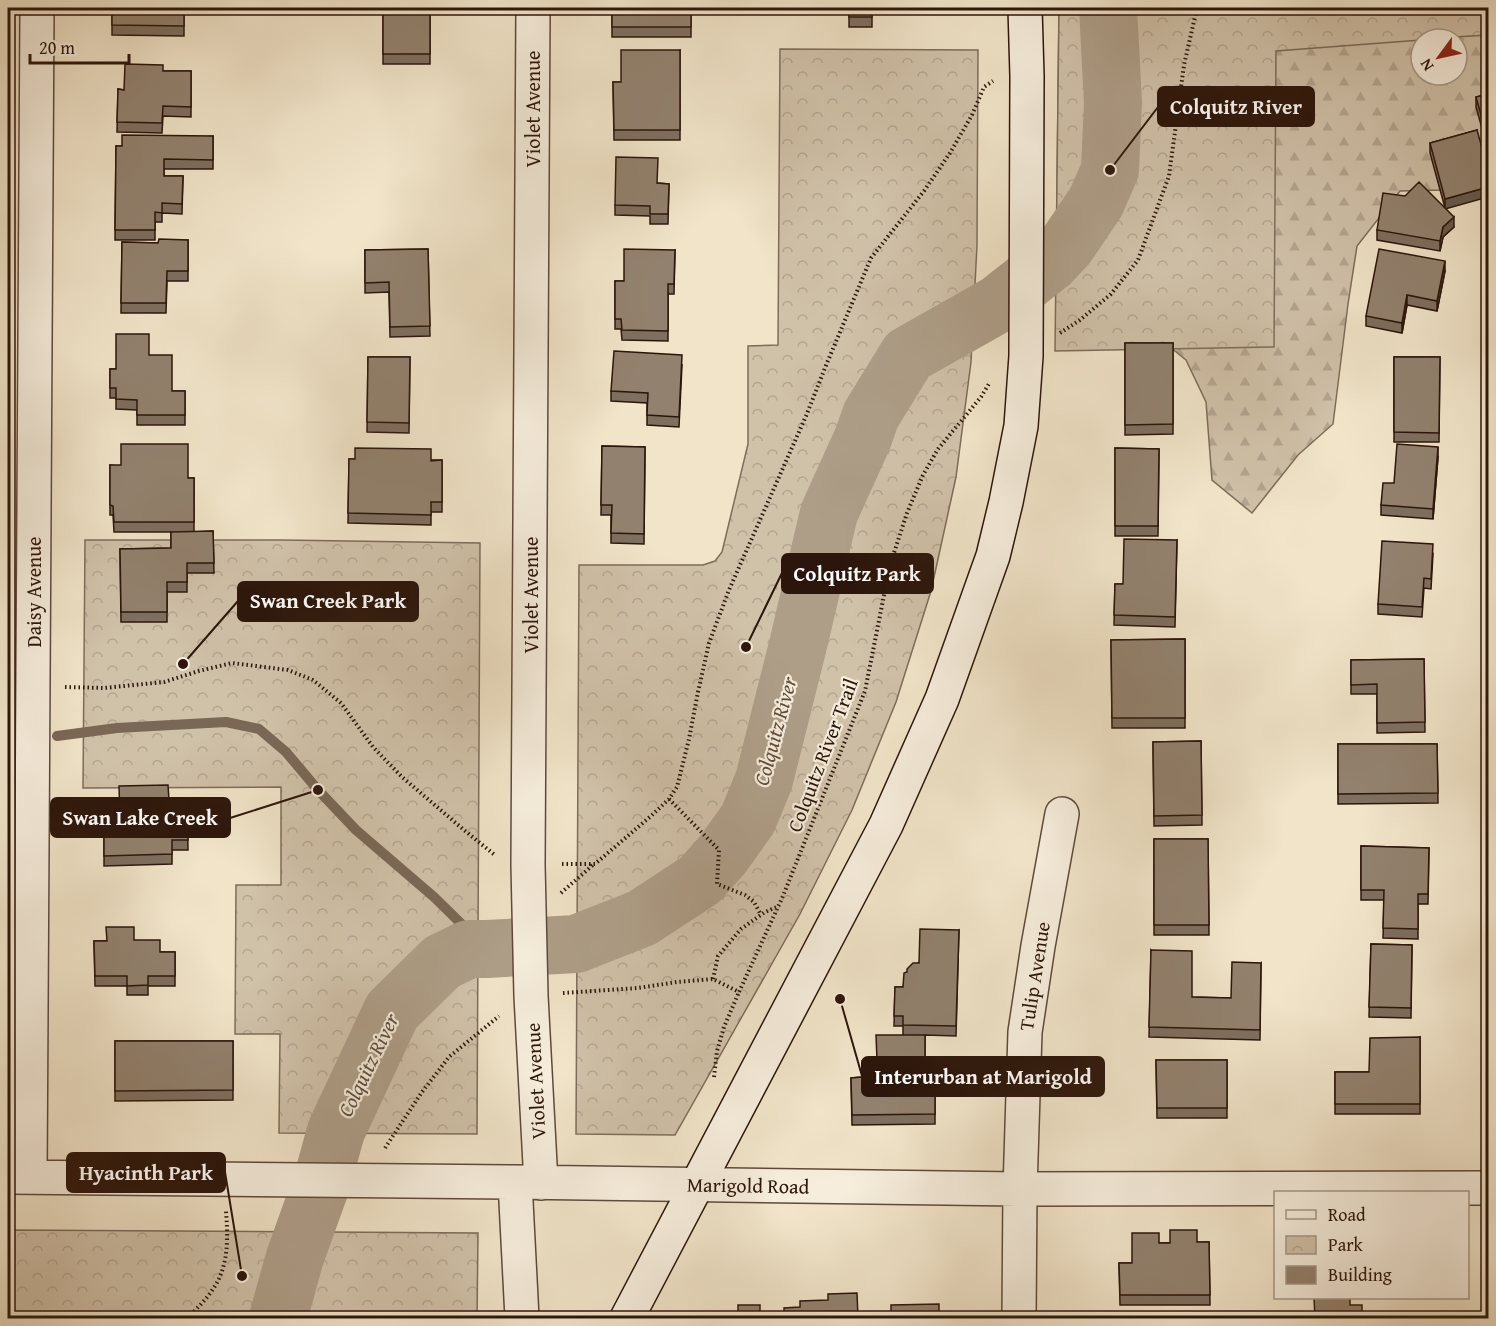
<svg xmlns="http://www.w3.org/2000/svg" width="1496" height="1326" viewBox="0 0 1496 1326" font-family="'Gentium Book Plus',serif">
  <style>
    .forest { fill: url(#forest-firs); stroke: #7e6c5a; stroke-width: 1.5; fill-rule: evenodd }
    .park { fill: url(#park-crowns); stroke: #7e6c5a; stroke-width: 1.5 }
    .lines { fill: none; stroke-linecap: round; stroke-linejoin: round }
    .stream { stroke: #7a6856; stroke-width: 10 }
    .river { stroke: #ae9e88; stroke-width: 58 }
    .minor-casing { stroke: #5d4a3a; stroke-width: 36 }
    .secondary-casing { stroke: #2c160b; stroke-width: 36 }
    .path { stroke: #2c160b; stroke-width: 4; stroke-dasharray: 1.5 3; stroke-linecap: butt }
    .minor { stroke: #f6eddc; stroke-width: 33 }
    .secondary { stroke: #f6eddc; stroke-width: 33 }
    .wall { fill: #7e6f5f; stroke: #2c160b; stroke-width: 1.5 }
    .shaded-wall { fill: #665a4d; stroke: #2c160b; stroke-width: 1.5 }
    .building { fill: #92816e; stroke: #2c160b; stroke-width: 1.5 }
    .labels { text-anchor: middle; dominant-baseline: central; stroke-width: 4.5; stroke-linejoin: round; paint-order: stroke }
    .street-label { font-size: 20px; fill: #2c160b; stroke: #f6eddc }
    .water-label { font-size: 21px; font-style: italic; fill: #604c3d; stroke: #f6eddc }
    .leader { fill: none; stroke: #2c160b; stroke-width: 2 }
    .callout-dot { fill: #2c160b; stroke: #f6eddc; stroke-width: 2 }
    .callout { fill: #2c160b; stroke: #2c160b; stroke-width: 2 }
    .callout-label { font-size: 21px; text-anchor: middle; font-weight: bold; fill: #fff }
  </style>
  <defs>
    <pattern id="forest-firs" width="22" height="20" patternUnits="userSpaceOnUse" patternTransform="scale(1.5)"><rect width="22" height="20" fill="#d0c1a9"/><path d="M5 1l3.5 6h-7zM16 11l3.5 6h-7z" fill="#b3a590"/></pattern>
    <pattern id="park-crowns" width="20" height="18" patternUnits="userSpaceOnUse" patternTransform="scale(1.5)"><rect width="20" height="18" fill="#d0c1a9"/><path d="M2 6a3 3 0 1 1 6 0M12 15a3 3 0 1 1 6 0" fill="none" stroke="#b3a590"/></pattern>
  </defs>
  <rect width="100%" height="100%" fill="#f1e4c9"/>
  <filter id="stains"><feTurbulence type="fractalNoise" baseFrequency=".00333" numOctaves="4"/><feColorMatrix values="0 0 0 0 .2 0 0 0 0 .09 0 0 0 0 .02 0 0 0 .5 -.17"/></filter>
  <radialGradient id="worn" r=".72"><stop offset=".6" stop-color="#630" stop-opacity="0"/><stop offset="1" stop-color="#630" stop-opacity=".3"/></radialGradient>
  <path class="forest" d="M1059,8H1488V189L1400,191L1357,246L1348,304L1333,424L1298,455L1252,513L1212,480L1206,402L1186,360L1134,318L1056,275ZM1421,39H1457V75H1421Z"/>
  <path class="park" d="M1059,8H1488V35L1421,39V40L1276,51L1274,347L1055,351Z
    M780,49L978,50L977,245L971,362L956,477L931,591L896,702L852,810L800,914L675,1135L576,1134L579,565H703L715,561L722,552L748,444V346L778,345Z
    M85,540H282L480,543L477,1134L279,1133L280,1034H235L236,885H281V787L83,788Z
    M8,639H22L18,750H8Z
    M8,1230L478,1233L477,1318H8Z"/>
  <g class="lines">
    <path class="stream" d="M8,729L17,733
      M57,736L117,728L226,722L259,729L286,752L318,790L356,830L434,897L487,949"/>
    <path class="river" d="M278,1318L295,1257L322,1182L336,1131L392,1011L442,962L469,949H487L576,944L642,918L700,880L723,854L748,819L764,780L798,645L829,513L863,438L871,415L908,355L998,304L1050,263L1067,245L1096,202L1110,170L1113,103L1108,8"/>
    <defs>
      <path id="minor" d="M533,8L528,865L531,996L541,1183
        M8,1177L515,1182L1020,1189L1488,1188
        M30,1177L37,8
        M515,1182L522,1318
        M1019,1318L1020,1189L1025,1032L1038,946L1062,814"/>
      <path id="secondary" d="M627,1318L886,825L942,699L993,556L1006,502L1021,426L1026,356L1027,76L1025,8"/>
    </defs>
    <use href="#minor" class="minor-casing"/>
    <use href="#secondary" class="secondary-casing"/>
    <path class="path" d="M1060,333L1080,320L1111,294L1138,260L1169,176L1184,65L1197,8
      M65,687L104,688L164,682L199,671L232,663L288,670L313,680L341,703L373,747L402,777L464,830L496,856
      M669,799L719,850L717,884L745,895L754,902L761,915
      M562,864H595L651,816L669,799L677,787L689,739L698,692L709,643L729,590L806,416L827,363L871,258L924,191L950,153L972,115L984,87L993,81
      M561,893L594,864
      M713,979L718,956L741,929L765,912L779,906
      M563,993L638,988L677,982L713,979L739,992L783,896L865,691L890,565L907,513L923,475L938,449L981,397L990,382
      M714,1077L717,1051L724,1027L739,992
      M385,1148L422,1092L449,1057L499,1016
      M188,1318C196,1309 206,1300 213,1289C229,1266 228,1238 226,1211"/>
    <use href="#minor" class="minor"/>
    <use href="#secondary" class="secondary"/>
  </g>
  <path class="wall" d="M112,8H184V36L112,35Z
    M383,8H430V64H383Z
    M612,8H691V37H612Z
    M821,8H937V12L872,11V27H849V11H821Z
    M680,50V140H614L613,82H621Z
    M163,71H191V117L163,116L162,133L117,132L118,89L124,90Z
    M1488,94V142L1486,143L1476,107V97Z
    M1477,130L1446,209L1454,227L1443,237L1440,251L1377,240V230L1445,208L1430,153V143Z
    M213,136V169H164V176H183L182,214L162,213V222H155V240H115L116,146H122Z
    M657,183L669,184L668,224H650V216L615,215V205Z
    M188,240V281H167L166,313H121L122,242L158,243Z
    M428,249L430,336L390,337L389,292L365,293V250Z
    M675,250L674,294H668V341L622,340L621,329H615V281H624Z
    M1445,271L1437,311L1407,305L1402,333L1366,326V316Z
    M1125,343H1173V434L1125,435Z
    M149,355L172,391H185V425H137V410L116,409V398H110V369H116Z
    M368,357H410L409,433L367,432Z
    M1394,357H1440L1439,442H1394Z
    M682,365L679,427L647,425V403L611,401V391Z
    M602,446L645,447L644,544L611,543V515H601Z
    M1115,448L1159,449L1158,536H1115Z
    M1438,457L1433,519L1381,515V505L1394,483Z
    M349,459L442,460V512H431V525L348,523Z
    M110,465L188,478H194V532L213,531L214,573H187V592H167V622H121L120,549L171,548V532H114L113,515H110Z
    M1177,540L1175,627L1114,625L1115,584H1123Z
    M1433,554L1431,589L1424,588L1422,617L1378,614V604Z
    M1185,639V728H1112L1111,640Z
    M1424,659L1425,732L1377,733V694H1351V660Z
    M1201,741L1202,825L1154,826L1153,742Z
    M1338,744H1437L1438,803L1338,804Z
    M169,800H187L188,850H172V864L104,866V831H116L120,819Z
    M1154,839H1208L1209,935H1154Z
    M1361,846L1429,848L1428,904H1418V939L1383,938L1384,900H1361Z
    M959,930L956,1036L925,1035V1066H935V1124L852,1125L851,1078L862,1077L877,1060L903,1035V1026H894L895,987H903L907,972Z
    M134,940L160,952H175V986H148V995H127V986H95L94,941Z
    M1371,944L1412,945L1411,1018L1369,1017Z
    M1151,950L1192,997L1231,998L1261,963L1260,1040L1149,1037Z
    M1420,1037V1114H1335V1072H1369Z
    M115,1041H233V1100L115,1101Z
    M1156,1060H1227V1118H1157Z
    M1209,1242L1210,1305H1120L1119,1263H1132L1159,1243Z"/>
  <path class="shaded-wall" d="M1488,132V142L1486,143V133Z
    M1488,187V197L1445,209V199Z
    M1454,217V227L1443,237L1440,251V241L1443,227Z
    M1445,261V271L1437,311V301Z
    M1407,295V305L1402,333V323Z
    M1438,447V457L1433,519V509Z"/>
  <path class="building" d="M112,8H184V26L112,25Z
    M383,8H430V54H383Z
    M612,8H691V27H612Z
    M849,8H872V17H849Z
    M621,50H680V130H614L613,82H621Z
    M125,64L163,65V71H191V107L163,106L162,123L117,122L118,89L124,90Z
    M1488,94V132L1486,133L1476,97Z
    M1477,130L1488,169V187L1445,199L1430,143Z
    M122,135L213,136V160L164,159V176H183L182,204L162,203V213L155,212V230H115L116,146H122Z
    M616,157L658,158L657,183L669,184L668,214H650V206L615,205Z
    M1419,182L1454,217L1443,227L1440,241L1377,230L1383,193L1405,196Z
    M159,239L188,240V271H167L166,303H121L122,242L158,243Z
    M428,249L430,326L390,327L389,282L365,283V250Z
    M624,249L675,250L674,284H668V331L622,330L621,319H615V281H624Z
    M1379,249L1445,261L1437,301L1407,295L1402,323L1366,316Z
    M116,334H149V355H172V391H185V415H137V400L116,399V388H110V369H116Z
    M1125,343H1173V424L1125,425Z
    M614,351L682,355L679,417L647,415L648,393L611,391Z
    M368,357H410L409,423L367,422Z
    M1394,357H1440L1439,433L1394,432Z
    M121,444H188V478H194V522H114L113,506L110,505V465H121Z
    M1397,444L1438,447L1433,509L1381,505L1383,483H1394Z
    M602,446L645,447L644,534L611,533L612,505H601Z
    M355,448L431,449V461L442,460V502H431V515L348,513L349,459H355Z
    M1115,448L1159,449L1158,526H1115Z
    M213,531L214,563H187V582H167V612H121L120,549L171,548V532Z
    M1124,539L1177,540L1175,617L1114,615L1115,584H1123Z
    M1382,541L1433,544L1431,579L1424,578L1422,607L1378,604Z
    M1185,639V718H1112L1111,640Z
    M1424,659L1425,722L1377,723V684L1351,685V660Z
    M1201,741L1202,815L1154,816L1153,742Z
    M1338,744H1437L1438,793L1338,794Z
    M168,785L169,800H187L188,840H172V854L104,856V831H117L116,819H120L119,786Z
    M1154,839H1208L1209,925H1154Z
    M1361,846L1429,848L1428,894H1418V929L1383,928L1384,890H1361Z
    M106,927H134V940H160V952H175V976H148V985L127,986V976H95L94,941H107Z
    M920,929L959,930L956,1026L903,1025V1016H894L895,987H903L904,973L907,972V969L913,963H919Z
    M1371,944L1412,945L1411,1008L1369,1007Z
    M1151,950L1192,951V997L1231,998L1232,962L1261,963L1260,1030L1149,1027Z
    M876,1035H925V1066H935V1114L852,1115L851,1078L862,1077V1061L877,1060Z
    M1420,1037V1104H1335V1072H1369L1370,1038Z
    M115,1041H233V1090L115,1091Z
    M1156,1060H1227V1108H1157Z
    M1170,1230H1197V1242H1209L1210,1295H1120L1119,1263H1132V1233H1159V1243H1170Z
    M857,1293L858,1318H784V1308L800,1307V1301L828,1300V1294Z
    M1314,1298H1350V1305H1362V1318H1315Z
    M939,1304V1318H891V1305Z
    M738,1305H760V1318H738Z"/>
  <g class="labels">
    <g class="street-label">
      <text transform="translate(532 109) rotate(-90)">Violet Avenue</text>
      <text transform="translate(33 592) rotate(-90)">Daisy Avenue</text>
      <text transform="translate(530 595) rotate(-90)">Violet Avenue</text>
      <text transform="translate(822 755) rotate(-69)">Colquitz River Trail</text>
      <text transform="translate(1034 976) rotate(-81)">Tulip Avenue</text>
      <text transform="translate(535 1081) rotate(-93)">Violet Avenue</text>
      <text transform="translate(748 1185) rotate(1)">Marigold Road</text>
    </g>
    <g class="water-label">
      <text transform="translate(775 731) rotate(-75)">Colquitz River</text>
      <text transform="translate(368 1065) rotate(-64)">Colquitz River</text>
    </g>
  </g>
  <path class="leader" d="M1110 170L1158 107M746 647L782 573M183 664L238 601M318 790L230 818M840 999L862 1076M242 1276L225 1172"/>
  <g class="callout-dot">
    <circle cx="1110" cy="170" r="6"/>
    <circle cx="746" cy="647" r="6"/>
    <circle cx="183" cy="664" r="6"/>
    <circle cx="318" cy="790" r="6"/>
    <circle cx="840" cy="999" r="6"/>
    <circle cx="242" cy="1276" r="6"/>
  </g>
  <g class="callout">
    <rect x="1158" y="87" width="156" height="39" rx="6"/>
    <rect x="782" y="554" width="151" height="39" rx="6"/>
    <rect x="238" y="582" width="180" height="39" rx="6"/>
    <rect x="51" y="798" width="179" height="39" rx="6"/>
    <rect x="862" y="1057" width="242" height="39" rx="6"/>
    <rect x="67" y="1153" width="158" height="39" rx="6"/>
  </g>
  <g class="callout-label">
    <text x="1236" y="114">Colquitz River</text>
    <text x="857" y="581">Colquitz Park</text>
    <text x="328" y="608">Swan Creek Park</text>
    <text x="140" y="825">Swan Lake Creek</text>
    <text x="983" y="1084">Interurban at Marigold</text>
    <text x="146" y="1180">Hyacinth Park</text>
  </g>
  <rect width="1496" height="1326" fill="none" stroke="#f1e4c9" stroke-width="30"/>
  <rect x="9" y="9" width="1478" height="1308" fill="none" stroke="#2c160b" stroke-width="3"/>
  <rect x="15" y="15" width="1466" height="1296" fill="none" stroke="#2c160b" stroke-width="1.5"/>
  <rect x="1274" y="1191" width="195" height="108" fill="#f6eddc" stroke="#a59788" stroke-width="1.5"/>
  <rect x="1286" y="1210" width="30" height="9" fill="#f6eddc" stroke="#a59788" stroke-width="1.5"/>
  <text x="1328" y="1221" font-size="18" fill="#2c160b">Road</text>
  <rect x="1286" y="1236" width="30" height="18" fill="url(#park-crowns)" stroke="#a59788" stroke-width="1.5"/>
  <text x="1328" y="1251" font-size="18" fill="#2c160b">Park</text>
  <rect x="1286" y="1266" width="30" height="18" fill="#92816e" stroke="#a59788" stroke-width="1.5"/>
  <text x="1328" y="1281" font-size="18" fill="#2c160b">Building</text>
  <g transform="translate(1439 57) rotate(237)"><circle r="28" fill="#f6eddc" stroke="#a59788" stroke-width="1.5"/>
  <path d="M0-4.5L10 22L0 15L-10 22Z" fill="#8f2418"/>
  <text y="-9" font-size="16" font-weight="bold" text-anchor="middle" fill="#2c160b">N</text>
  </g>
  <path d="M30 54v9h99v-9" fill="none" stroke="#2c160b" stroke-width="3"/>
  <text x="39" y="54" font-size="18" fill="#2c160b" stroke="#f6eddc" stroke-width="4.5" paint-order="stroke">20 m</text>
  <rect width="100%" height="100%" filter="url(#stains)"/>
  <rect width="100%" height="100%" fill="url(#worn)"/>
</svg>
